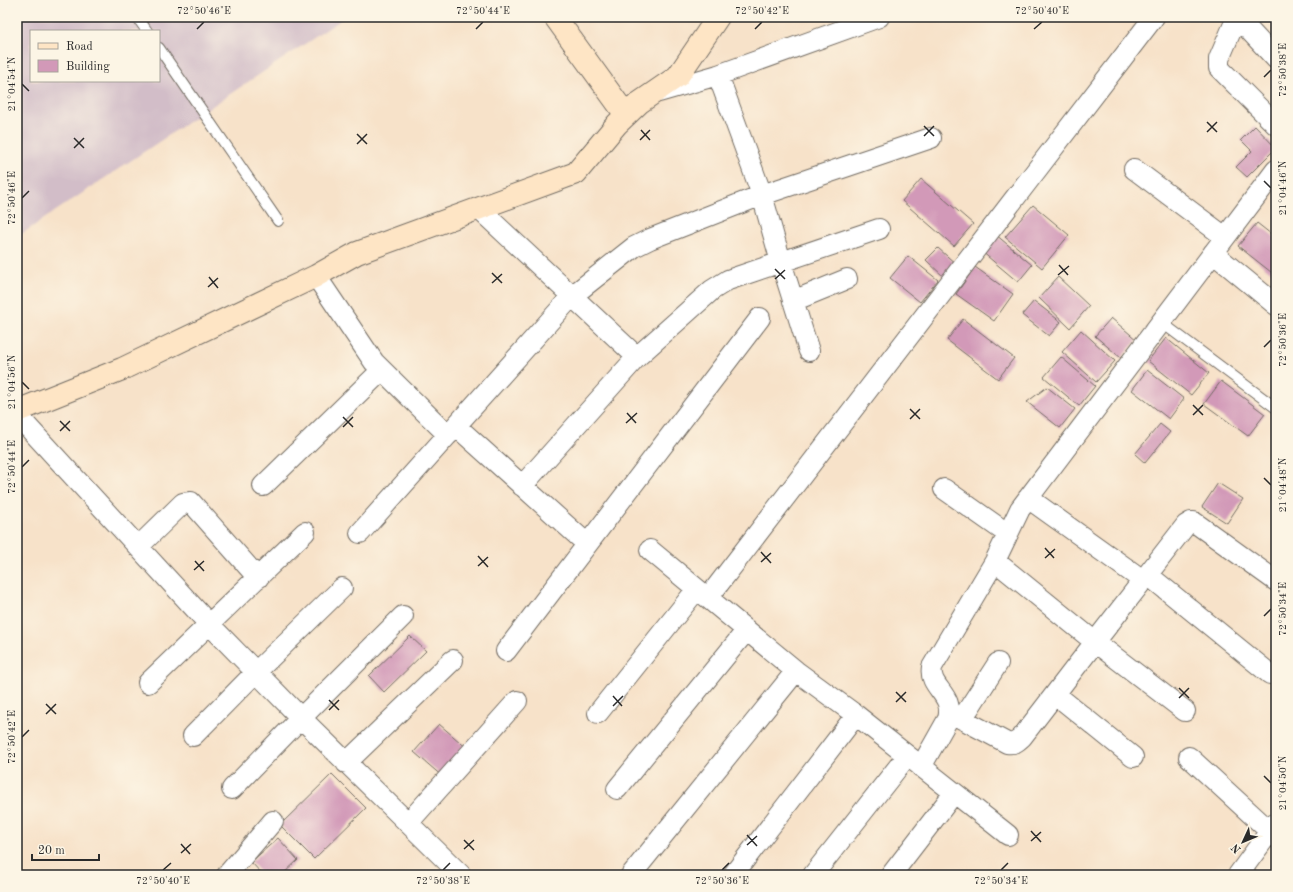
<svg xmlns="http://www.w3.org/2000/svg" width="1293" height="892" viewBox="0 0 1293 892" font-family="'Old Standard TT',serif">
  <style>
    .industrial { fill: #d2bdc8; fill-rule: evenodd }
    .building { fill: #d299b8 }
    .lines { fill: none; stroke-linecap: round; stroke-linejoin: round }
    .lane-casing { stroke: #726b62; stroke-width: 12 }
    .street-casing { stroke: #726b62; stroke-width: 22 }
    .secondary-casing { stroke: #726b62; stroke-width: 24 }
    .lane { stroke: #fff; stroke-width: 10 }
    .street { stroke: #fff; stroke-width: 20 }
    .secondary { stroke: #fee5c5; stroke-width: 22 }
    .ticks { fill: none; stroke: #2b2b2b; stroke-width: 1.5 }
    .neatline { fill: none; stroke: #2b2b2b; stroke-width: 1.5 }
    .ticks-label { font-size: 10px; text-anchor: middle; fill: #2b2b2b }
  </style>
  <rect width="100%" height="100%" fill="#fcf5e5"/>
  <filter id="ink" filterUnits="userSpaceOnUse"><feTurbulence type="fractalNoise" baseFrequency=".025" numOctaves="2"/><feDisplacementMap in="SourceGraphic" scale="8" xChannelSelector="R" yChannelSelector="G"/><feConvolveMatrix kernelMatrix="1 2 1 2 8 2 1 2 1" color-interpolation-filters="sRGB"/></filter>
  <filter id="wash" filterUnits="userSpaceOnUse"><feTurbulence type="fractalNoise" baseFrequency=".012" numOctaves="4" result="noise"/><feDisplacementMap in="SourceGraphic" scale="16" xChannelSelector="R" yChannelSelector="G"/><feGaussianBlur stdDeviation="0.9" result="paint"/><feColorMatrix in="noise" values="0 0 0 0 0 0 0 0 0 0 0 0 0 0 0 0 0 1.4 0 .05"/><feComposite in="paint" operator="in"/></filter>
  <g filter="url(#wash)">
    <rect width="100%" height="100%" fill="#f7e2c9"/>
    <path class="industrial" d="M17,17H345L17,237ZM31,31H159V81H31Z"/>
    <g id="blocks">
      <path class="building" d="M1255,126L1276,148L1247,177L1236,167L1252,151L1241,140Z
        M921,179L973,224L954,246L902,201Z
        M1033,205L1069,235L1042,268L1005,237Z
        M1257,223L1276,238V276L1238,246Z
        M995,234L1032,265L1018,282L981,251Z
        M938,248L957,265L945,278L926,260Z
        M908,256L938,280L920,302L890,278Z
        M975,267L1013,294L994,321L956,294Z
        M1058,277L1089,306L1070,328L1039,298Z
        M1034,301L1061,322L1049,336L1022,315Z
        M1111,318L1137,340L1121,358L1095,336Z
        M963,319L1014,358L998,379L947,340Z
        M1081,330L1115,361L1096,382L1062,352Z
        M1166,338L1209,373L1191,395L1148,361Z
        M1061,357L1095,386L1079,406L1044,377Z
        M1147,370L1184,399L1169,419L1132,390Z
        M1221,381L1265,414L1248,436L1204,404Z
        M1047,387L1075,409L1060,428L1027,402Z
        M1160,424L1170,432L1145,463L1135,454Z
        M1218,483L1243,499L1227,523L1202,507Z
        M410,636L426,651L384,692L369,676Z
        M439,724L468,749L443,777L414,752Z
        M332,774L366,808L314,859L280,825Z
        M278,838L298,860L282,875H263L251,862Z"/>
    </g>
  </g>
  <g filter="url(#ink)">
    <use href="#blocks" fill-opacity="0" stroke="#726b62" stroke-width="1"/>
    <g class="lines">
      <defs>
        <path id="lane" d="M137,17L147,31
          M159,48L278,221
          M1161,322L1276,408"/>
        <path id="street" d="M1237,17L1219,59V68L1276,125
          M1237,17L1276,59
          M718,75L762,195L781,262L809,351
          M659,92L718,75L879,17
          M1134,169L1225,237
          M479,209L637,357
          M1213,253L1276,305
          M316,276L374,362L448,435
          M793,301L847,279
          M17,415L209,624L301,718L461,875
          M456,426L587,544
          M263,486L382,370
          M522,486L637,357L712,290L728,280L879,229
          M944,489L1008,534
          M1028,498L1144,581
          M360,533L572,296L634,247L650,239L762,195L931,138
          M138,547L183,503L191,502L258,578
          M650,550L796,671L856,715L1008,835
          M995,561L1095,642L1185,711
          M1148,575L1270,674
          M708,598L1154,17
          M506,651L760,318
          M148,683L305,532
          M1055,694L1133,757
          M949,712L1007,743C1014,744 1017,742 1022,737L1095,642L1186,525L1191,522H1194L1276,581
          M598,713L697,589
          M962,719L998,663
          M193,736L256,672L342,588
          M1189,757L1276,837
          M346,763L453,660
          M921,767L948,719C955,694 928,688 932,667L995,561L1020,509L1276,170
          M232,789L301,718L403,616
          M617,789L746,631
          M408,823L517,701
          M227,875L273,821
          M631,875L796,671
          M733,875L856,715
          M813,875L907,756
          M891,875L954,793
          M1238,875L1276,823"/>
        <path id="secondary" d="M555,17L626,115
          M17,411L122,369L316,276L357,253L576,173L617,124L639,103L678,76L718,17"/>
      </defs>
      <use href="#lane" class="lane-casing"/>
      <use href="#street" class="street-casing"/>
      <use href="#secondary" class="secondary-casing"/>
      <use href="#lane" class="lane"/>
      <use href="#street" class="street"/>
      <use href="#secondary" class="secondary"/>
    </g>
  </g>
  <path class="ticks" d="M197,29L204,22M476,29L483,22M755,29L762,22M1034,29L1042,22M1264,77L1271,70M22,84L29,91M1207,122L1217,132M924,126L934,136M641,130L650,140M1207,132L1217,122M357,134L367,144M924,136L934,126M74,138L84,148M640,140L650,130M357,144L367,134M74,148L84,138M1264,181L1271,188M22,198L29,191M1059,265L1068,275M775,269L785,279M492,273L502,283M1058,275L1069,266M209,277L218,288M775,279L785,270M492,283L502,274M208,287L218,278M1264,347L1271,340M22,382L29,389M1193,405L1203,415M910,409L920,419M627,413L636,423M1193,415L1203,405M343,417L353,427M910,419L920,409M60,421L70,431M626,423L637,413M343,427L353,417M60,431L70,421M22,467L29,460M1264,478L1271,485M1045,548L1054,558M761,552L771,563M478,556L488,567M1045,558L1055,549M195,561L204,571M761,562L771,553M478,566L488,557M194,570L204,561M1264,616L1271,609M1179,688L1189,698M896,692L906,702M613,696L622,706M1179,698L1189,688M329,700L339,710M896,702L906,692M46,704L56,714M613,706L623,696M329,710L339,700M46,714L56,704M22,737L29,730M1264,776L1271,783M1031,831L1041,842M747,835L757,846M464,840L474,850M1031,841L1041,832M181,844L190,854M747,845L757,836M464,849L474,840M181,853L191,844M163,870L171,863M443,870L450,863M722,870L729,863M1001,870L1008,863"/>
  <rect width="1293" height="892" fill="none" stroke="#fcf5e5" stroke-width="44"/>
  <rect x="30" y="30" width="130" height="52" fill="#fcf5e5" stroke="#a8a49b"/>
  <rect x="38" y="43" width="20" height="6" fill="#fee5c5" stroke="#a8a49b"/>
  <text x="66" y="50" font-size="12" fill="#2b2b2b">Road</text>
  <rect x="38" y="60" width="20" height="12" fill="#d299b8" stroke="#a8a49b"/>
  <text x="66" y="70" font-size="12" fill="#2b2b2b">Building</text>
  <g transform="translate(1243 842) rotate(226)" stroke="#fcf5e5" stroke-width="3" paint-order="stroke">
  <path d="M0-3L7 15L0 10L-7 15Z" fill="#2b2b2b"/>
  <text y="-6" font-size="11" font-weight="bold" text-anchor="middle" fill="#2b2b2b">N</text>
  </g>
  <path d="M32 854v6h67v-6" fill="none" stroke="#2b2b2b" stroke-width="2"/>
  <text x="38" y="854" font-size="12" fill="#2b2b2b" stroke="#fcf5e5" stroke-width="3" paint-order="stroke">20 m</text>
  <rect x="22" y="22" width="1249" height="848" class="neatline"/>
  <g class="ticks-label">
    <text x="204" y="14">72°50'46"E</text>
    <text x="483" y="14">72°50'44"E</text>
    <text x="762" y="14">72°50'42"E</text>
    <text x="1042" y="14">72°50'40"E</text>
    <text transform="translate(1282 70) rotate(-90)" y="4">72°50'38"E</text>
    <text transform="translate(11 84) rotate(-90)" y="4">21°04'54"N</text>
    <text transform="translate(1282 188) rotate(-90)" y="4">21°04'46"N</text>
    <text transform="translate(11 198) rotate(-90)" y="4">72°50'46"E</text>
    <text transform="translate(1282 340) rotate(-90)" y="4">72°50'36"E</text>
    <text transform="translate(11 382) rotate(-90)" y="4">21°04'56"N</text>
    <text transform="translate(11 467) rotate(-90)" y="4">72°50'44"E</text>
    <text transform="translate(1282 485) rotate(-90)" y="4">21°04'48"N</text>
    <text transform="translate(1282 609) rotate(-90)" y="4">72°50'34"E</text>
    <text transform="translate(11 737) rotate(-90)" y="4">72°50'42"E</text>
    <text transform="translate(1282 783) rotate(-90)" y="4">21°04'50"N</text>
    <text x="163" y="884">72°50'40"E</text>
    <text x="443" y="884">72°50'38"E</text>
    <text x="722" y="884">72°50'36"E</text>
    <text x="1001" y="884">72°50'34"E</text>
  </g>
</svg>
